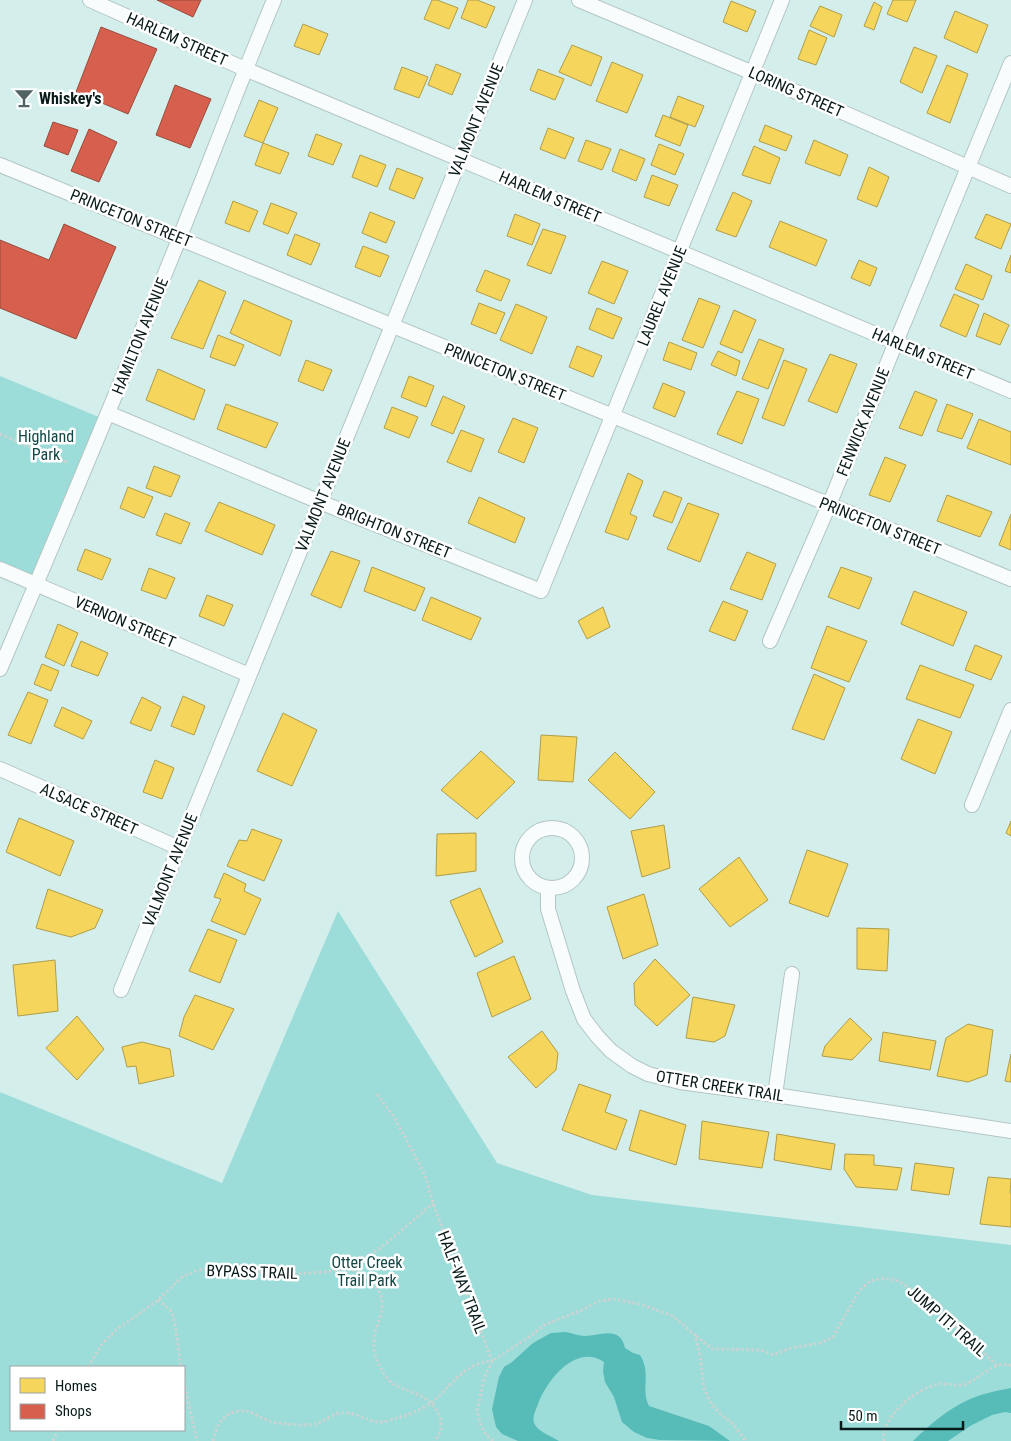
<svg xmlns="http://www.w3.org/2000/svg" width="1011" height="1441" viewBox="0 0 1011 1441" font-family="'Roboto Condensed',sans-serif">
  <style>
    .green { fill: #9cdcd9; fill-rule: evenodd }
    .water { fill: #57bcb8 }
    .homes { fill: #f6d55c; stroke: #af9d48 }
    .shops { fill: #d6604d; stroke: #984b3d }
    .lines { fill: none; stroke-linecap: round; stroke-linejoin: round }
    .minor-casing { stroke: #b2c6c4; stroke-width: 16 }
    .path { stroke: #ccd4d2; stroke-width: 3; stroke-dasharray: 2.5 2.5; stroke-linecap: butt }
    .minor { stroke: #f9fcfc; stroke-width: 14 }
    .labels { text-anchor: middle; dominant-baseline: central; stroke-width: 5; stroke-linejoin: round; paint-order: stroke }
    .street-label { font-size: 16px; fill: #081a19; stroke: #fff }
    .poi-label { font-size: 16px; font-weight: bold; fill: #081a19; stroke: #fff; text-anchor: start }
    .park-label { font-size: 16px; fill: #124746; stroke: #fff }
  </style>
  <rect width="100%" height="100%" fill="#d4eeec"/>
  <path class="green" d="M0,376L106,420L36,584L0,569Z
    M338,911L497,1163L592,1195L1011,1245V1441H0V1092L222,1183ZM11,1367H184V1430H11Z"/>
  <path class="water" d="M566,1332C572,1333 579,1336 585,1336C600,1336 620,1325 625,1348L633,1353L640,1355C652,1375 640,1388 649,1406L709,1426L730,1441L660,1440L647,1438L634,1432L622,1422L614,1397L605,1382L603,1371L604,1362C576,1343 547,1380 538,1404C536,1410 532,1416 534,1423C538,1432 551,1436 559,1441H518L502,1434L496,1427L492,1409L499,1377L504,1367L512,1362L533,1343L551,1333Z
    M1011,1388V1413L1005,1412L992,1415L970,1426L948,1441H913C927,1427 948,1409 966,1401C980,1394 996,1391 1011,1388Z"/>
  <path class="homes" d="M432,0H437L458,8L449,29L424,19Z
    M468,0H477L495,7L486,28L461,18Z
    M893,0H916L907,22L887,14Z
    M731,1L756,11L747,32L723,22Z
    M874,2L882,7L874,30L864,26Z
    M820,6L842,15L834,37L810,26Z
    M955,11L988,25L977,53L944,38Z
    M303,24L328,34L319,55L294,46Z
    M809,30L827,38L816,65L798,59Z
    M572,45L602,57L591,86L559,72Z
    M914,47L937,56L922,93L900,82Z
    M612,62L643,75L627,113L596,101Z
    M436,64L461,74L452,95L428,85Z
    M947,65L968,74L950,123L927,113Z
    M402,67L428,77L419,98L394,89Z
    M538,69L564,79L555,100L530,90Z
    M678,96L704,106L695,127L670,117Z
    M259,100L278,108L263,143L244,136Z
    M663,115L688,125L680,146L655,136Z
    M765,125L792,136L786,151L759,141Z
    M548,128L574,138L565,159L540,149Z
    M316,134L342,144L333,165L308,156Z
    M586,140L611,149L602,170L578,161Z
    M814,140L848,155L840,176L805,163Z
    M263,143L289,153L280,174L255,165Z
    M659,144L684,154L675,175L651,165Z
    M754,146L780,158L770,184L742,175Z
    M620,149L645,159L636,181L612,171Z
    M360,155L386,165L377,187L352,177Z
    M869,167L889,177L877,207L857,199Z
    M397,168L423,178L414,199L389,189Z
    M652,175L678,185L669,206L644,197Z
    M733,192L752,201L736,237L716,230Z
    M233,201L258,211L249,232L225,223Z
    M271,203L297,213L288,234L263,224Z
    M370,212L395,222L386,243L362,233Z
    M515,214L540,224L532,245L507,236Z
    M986,214L1011,224L1001,249L975,238Z
    M780,221L827,240L816,266L769,247Z
    M543,229L566,236L551,274L527,265Z
    M295,234L320,244L311,265L287,255Z
    M363,246L389,256L380,277L355,267Z
    M1011,255V273L1005,271Z
    M859,260L877,268L870,286L851,278Z
    M602,261L628,271L614,304L588,293Z
    M966,264L992,276L983,300L955,289Z
    M485,270L510,280L501,301L476,291Z
    M199,280L226,292L203,349L171,338Z
    M954,294L979,305L966,337L940,326Z
    M699,298L720,306L703,348L682,340Z
    M244,300L292,321L280,356L230,333Z
    M479,303L505,313L496,334L471,324Z
    M516,304L547,317L532,354L500,340Z
    M597,308L622,318L613,339L589,329Z
    M734,310L756,320L742,353L720,344Z
    M984,313L1009,325L1000,345L976,336Z
    M218,335L244,345L235,366L210,357Z
    M759,339L784,349L768,389L742,379Z
    M669,342L697,353L691,370L663,360Z
    M577,346L602,356L593,377L569,367Z
    M718,351L740,361L736,376L711,365Z
    M830,354L857,364L837,413L808,401Z
    M306,360L332,370L323,391L298,381Z
    M784,360L807,369L784,426L762,418Z
    M158,369L205,390L194,420L146,400Z
    M409,376L434,386L426,407L401,397Z
    M663,383L685,392L675,417L653,408Z
    M737,391L759,399L742,444L717,434Z
    M915,391L937,400L922,436L899,428Z
    M443,396L465,406L453,434L431,425Z
    M226,404L278,423L266,448L217,429Z
    M947,404L973,414L962,439L937,431Z
    M392,407L418,417L409,438L384,428Z
    M513,418L538,428L524,463L498,452Z
    M979,419L1011,432V465L967,448Z
    M461,430L484,439L471,472L447,462Z
    M885,457L906,465L890,502L869,495Z
    M154,466L180,476L171,497L146,488Z
    M628,473L643,481L630,514L637,517L628,540L605,532Z
    M128,487L153,497L144,518L120,508Z
    M664,491L682,498L672,523L653,516Z
    M947,495L992,512L980,537L937,521Z
    M479,497L525,518L515,543L468,523Z
    M219,502L275,525L262,555L205,531Z
    M688,503L719,514L700,562L667,549Z
    M165,513L190,523L181,544L156,535Z
    M1011,514V550L999,545Z
    M85,549L111,559L102,580L77,570Z
    M331,551L360,561L341,608L311,595Z
    M747,552L776,564L762,600L730,589Z
    M372,567L425,588L415,611L364,591Z
    M841,567L872,578L859,609L828,597Z
    M149,568L175,578L166,599L141,590Z
    M914,591L967,612L953,646L901,624Z
    M207,595L233,605L224,626L199,616Z
    M431,597L481,618L471,640L422,620Z
    M723,601L748,611L735,641L709,631Z
    M603,607L610,627L587,639L578,621Z
    M58,624L78,633L64,666L45,657Z
    M827,626L867,641L849,682L811,668Z
    M81,641L108,653L98,676L71,666Z
    M975,645L1002,656L991,680L965,670Z
    M42,664L59,671L51,691L34,684Z
    M920,665L974,685L960,718L906,699Z
    M814,674L845,688L824,740L792,729Z
    M28,692L48,700L31,744L8,735Z
    M183,696L205,706L194,735L171,726Z
    M142,697L161,707L151,731L130,723Z
    M62,707L92,721L83,739L54,726Z
    M283,713L317,730L292,786L257,771Z
    M918,719L952,732L935,774L901,759Z
    M541,735L577,737L573,782L538,780Z
    M481,751L515,782L477,819L441,790Z
    M615,752L655,792L630,819L588,780Z
    M155,760L174,768L162,799L143,792Z
    M19,818L74,841L60,876L6,852Z
    M1011,821V836L1006,833Z
    M664,825L670,868L642,877L631,831Z
    M252,829L282,840L264,881L227,866L239,840L247,841Z
    M476,833V871L436,876L437,834Z
    M807,850L848,864L828,917L789,903Z
    M739,857L768,900L730,927L699,889Z
    M224,873L246,884L244,891L261,899L245,935L211,921L221,899L214,897Z
    M480,888L503,942L475,957L450,901Z
    M48,889L103,910L95,928L71,937L36,928Z
    M644,894L658,945L623,959L607,907Z
    M857,928L889,929L887,971L857,969Z
    M208,929L237,940L220,983L189,971Z
    M514,956L531,999L492,1017L477,973Z
    M655,959L690,995L657,1026L635,1005L634,983Z
    M55,960L58,1011L18,1016L13,965Z
    M195,995L234,1009L213,1050L179,1036L184,1017Z
    M693,997L735,1005L725,1036L714,1042L686,1038Z
    M77,1016L104,1049L77,1080L46,1048Z
    M850,1018L872,1039L852,1060L822,1056L825,1046Z
    M968,1024L993,1030L987,1075L968,1082L937,1076L946,1038Z
    M542,1031L558,1053L556,1070L536,1088L508,1057Z
    M883,1032L936,1041L930,1070L879,1061Z
    M142,1042L170,1049L174,1076L139,1084L136,1066L127,1067L122,1047Z
    M1011,1054V1082L1005,1081Z
    M579,1084L611,1095L605,1112L627,1120L616,1150L562,1130Z
    M640,1110L686,1125L676,1165L629,1150Z
    M702,1121L769,1132L762,1168L699,1159Z
    M777,1134L835,1144L831,1170L774,1160Z
    M845,1154L874,1155V1165L902,1168L897,1190L856,1187L844,1169Z
    M915,1163L954,1168L949,1195L911,1190Z
    M988,1177L1011,1179L1010,1193H1011V1227L980,1224Z"/>
  <path class="shops" d="M157,0H201L193,17Z
    M101,27L157,49L128,114L76,92Z
    M175,85L211,99L190,148L156,135Z
    M53,122L78,130L68,155L44,146Z
    M89,129L117,142L99,182L71,171Z
    M64,224L116,247L76,339L0,308V240L49,260Z"/>
  <g class="lines">
    <defs>
      <path id="minor" d="M90,0L245,69L1011,391
        M579,0L753,73L1011,186
        M0,165L1011,579
        M108,413L320,502L541,591L782,0
        M0,569L249,675
        M770,641L829,505L1011,63
        M0,669C61,526 121,383 179,239C211,159 241,79 274,0
        M0,769L179,848
        M972,805L1011,710
        M522 858a30 30 0 1 1 60 0a30 30 0 1 1-60 0Z
        M548,888V909L573,991L584,1019L597,1036L611,1051L632,1066L648,1074L680,1082L775,1095L1011,1131
        M121,990L525,0
        M775,1095L792,974"/>
    </defs>
    <use href="#minor" class="minor-casing"/>
    <path class="path" d="M0,434L69,463
      M347,1268C365,1274 384,1286 382,1308C381,1319 374,1330 374,1341C373,1354 378,1364 384,1374C394,1389 408,1389 423,1397C439,1406 448,1427 434,1441
      M158,1300L171,1311L175,1324L181,1367
      M696,1336L712,1349L761,1350L773,1355L791,1348L820,1343L833,1337L859,1291L870,1281L884,1278L899,1281L912,1290L978,1346L997,1366
      M88,1367L102,1344L116,1330L158,1300L182,1277L196,1271L210,1268C250,1270 328,1282 361,1261C387,1245 410,1223 433,1203
      M184,1382L197,1441
      M53,1441L58,1430
      M213,1441C216,1429 220,1416 234,1412C250,1407 259,1419 273,1422C279,1424 309,1426 315,1424C324,1422 333,1413 342,1413C356,1412 366,1421 379,1422C384,1423 392,1419 397,1418C408,1415 422,1410 432,1402C452,1386 463,1363 492,1361L433,1203L425,1175L394,1117L376,1093
      M493,1441L486,1435L481,1425L477,1411L484,1379L492,1361L532,1335L544,1325L582,1310L599,1301L615,1299L643,1305L673,1316L695,1335L700,1356L704,1388L709,1400L718,1412L733,1424L746,1441
      M884,1441C879,1418 918,1387 939,1384C947,1383 957,1387 966,1384C976,1380 985,1370 996,1366C1000,1364 1006,1365 1011,1365"/>
    <use href="#minor" class="minor"/>
  </g>
  <defs>
    <symbol id="bar-bare" viewBox="-9 -9 18 18"><path d="M-6-5H6L.8 .8V4.5H3.5V6h-7V4.5H-.8V.8Z" fill="#4f6463" stroke="#fff" stroke-width="2.5" paint-order="stroke"/></symbol>
  </defs>
  <g fill-rule="evenodd">
    <use href="#bar-bare" x="10" y="84" width="28" height="28"/>
  </g>
  <g class="labels">
    <g class="street-label">
      <text transform="translate(177 39) rotate(24)">HARLEM STREET</text>
      <text transform="translate(796 92) rotate(24)">LORING STREET</text>
      <text transform="translate(476 120) rotate(-68)">VALMONT AVENUE</text>
      <text transform="translate(550 197) rotate(23)">HARLEM STREET</text>
      <text transform="translate(131 218) rotate(22)">PRINCETON STREET</text>
      <text transform="translate(662 296) rotate(-68)">LAUREL AVENUE</text>
      <text transform="translate(140 336) rotate(-68)">HAMILTON AVENUE</text>
      <text transform="translate(923 354) rotate(23)">HARLEM STREET</text>
      <text transform="translate(505 372) rotate(22)">PRINCETON STREET</text>
      <text transform="translate(863 422) rotate(-68)">FENWICK AVENUE</text>
      <text transform="translate(323 495) rotate(-68)">VALMONT AVENUE</text>
      <text transform="translate(880 526) rotate(22)">PRINCETON STREET</text>
      <text transform="translate(394 531) rotate(22)">BRIGHTON STREET</text>
      <text transform="translate(125 622) rotate(23)">VERNON STREET</text>
      <text transform="translate(89 809) rotate(24)">ALSACE STREET</text>
      <text transform="translate(170 870) rotate(-68)">VALMONT AVENUE</text>
      <text transform="translate(720 1086) rotate(9)">OTTER CREEK TRAIL</text>
      <text transform="translate(252 1272) rotate(2)">BYPASS TRAIL</text>
      <text transform="translate(462 1282) rotate(69)">HALF-WAY TRAIL</text>
      <text transform="translate(947 1321) rotate(41)">JUMP IT! TRAIL</text>
    </g>
    <g class="poi-label">
      <text x="39" y="98">Whiskey's</text>
    </g>
    <g class="park-label">
      <text x="46" y="436">Highland<tspan x="46" dy="18">Park</tspan></text>
      <text x="367" y="1262">Otter Creek<tspan x="367" dy="18">Trail Park</tspan></text>
    </g>
  </g>
  <rect x="10" y="1366" width="175" height="65" fill="#ffffff" stroke="#9ca3a3"/>
  <rect x="20" y="1378" width="25" height="15" fill="#f6d55c" stroke="#9ca3a3"/>
  <text x="55" y="1391" font-size="15" fill="#081a19">Homes</text>
  <rect x="20" y="1404" width="25" height="15" fill="#d6604d" stroke="#9ca3a3"/>
  <text x="55" y="1416" font-size="15" fill="#081a19">Shops</text>
  <path d="M841 1421v8h122v-8" fill="none" stroke="#081a19" stroke-width="2.5"/>
  <text x="848" y="1421" font-size="15" fill="#081a19" stroke="#ffffff" stroke-width="4" paint-order="stroke">50 m</text>
</svg>
